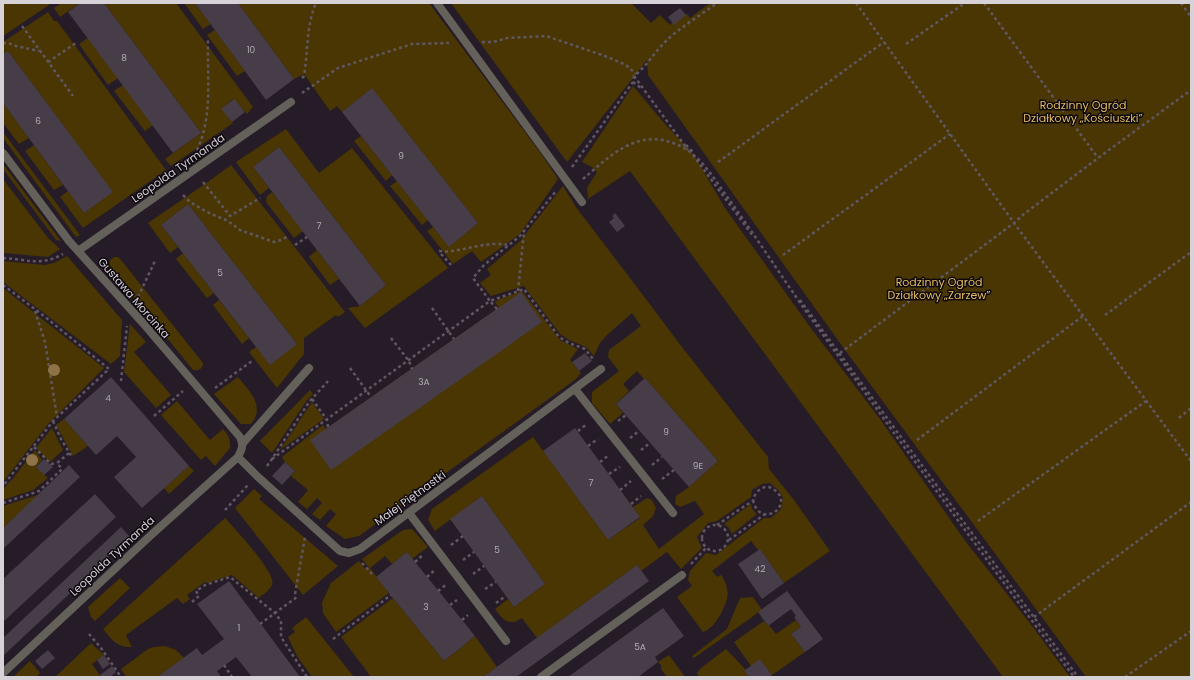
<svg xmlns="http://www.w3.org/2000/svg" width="1194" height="680" viewBox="0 0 1194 680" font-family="Poppins,sans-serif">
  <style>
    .green { fill: #493602 }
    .building { fill: #473d49 }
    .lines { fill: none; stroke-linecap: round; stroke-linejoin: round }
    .path { stroke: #605762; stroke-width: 2.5; stroke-dasharray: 3 3; stroke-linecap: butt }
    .lane { stroke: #64615a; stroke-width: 8 }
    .street { stroke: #64615a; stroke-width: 8 }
    .tree { fill: #8e7348 }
    .labels { text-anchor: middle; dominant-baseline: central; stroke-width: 3; stroke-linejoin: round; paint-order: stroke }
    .number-label { font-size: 9px; fill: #b3acb4 }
    .park-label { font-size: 11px; fill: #e3bb62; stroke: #0d080d }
    .street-label { font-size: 11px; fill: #d7d1d8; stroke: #0d080d }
  </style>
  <rect width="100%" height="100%" fill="#261c28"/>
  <path class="green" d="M3,3H52L3,36Z
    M61,3H80L60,17L54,8Z
    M104,3H176L253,107L247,114L233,99L222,109L233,123L171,166L165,159L201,133Z
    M184,3H195L211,24L203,29Z
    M238,3H429L542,155L558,179L520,234L481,262L472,251L453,264L427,231L433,227L449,246L478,223L372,89L342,112L337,106L330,111L304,74L294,79Z
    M451,3H631L651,23L660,15L670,25L673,22L674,24L687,14L690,18L710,3H1191V677H1086L845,350L648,75L647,60L567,162Z
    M48,12L54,21H57L166,170L83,228L60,197L68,191L84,213L112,192L8,51L3,54V42Z
    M215,30L245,71L237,76L207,35Z
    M88,38L118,78L108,85L79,44Z
    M123,85L153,125L145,131L114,91Z
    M633,86L665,124L694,155L725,208L810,327L880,419L966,542L1029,622L1070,677H1003L630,171L588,199L587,188L597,172L592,167L582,162Z
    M3,103L29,138L19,144L3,123Z
    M286,129L319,173L352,148L448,268L365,328L348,308L360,306L386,285L279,147L253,167L269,188L260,195L236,162Z
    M3,132L80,235L76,237L3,138Z
    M361,136L392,175L386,181L354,141Z
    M34,145L63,185L54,190L25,151Z
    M3,164L61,241L56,240L3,169Z
    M231,165L345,312L338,317L336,315L304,338V354L277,388L249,352L256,347L297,344L188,204L161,225L178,247L170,253L148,223L205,184Z
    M3,179L48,238L60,249L48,257L3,253Z
    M397,181L428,220L422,225L390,186Z
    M563,186L576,207L658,315L675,338L768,457L769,469L794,500L830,551L784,583L760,549L758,550L751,541L712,571L717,577L721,575C726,581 729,591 727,599C724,610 714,629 703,632L677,597L692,586L688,580L690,571L706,553L716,555L764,518H771L781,509L783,498L779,491L770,483L762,484L752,490L751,497L717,521L708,523L697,537L702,548L681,569L667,552L641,571L637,565L537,638L522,618C509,627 503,620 495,609L508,599L514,607L545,584L482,496L435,531L428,520L432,509L533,437L608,540L640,518L633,507L647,498L652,500L656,508L653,516L643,525L659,549L704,514L695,501L680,507L675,504L676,496L689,487L718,461L645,378L644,379L637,371L623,384L629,391L616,404L623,413L610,424L592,403V392L619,371L608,357L609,350L641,326L632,313L607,335L600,343L594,356L586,347L569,340L560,334L524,286L491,296L480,283L491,275L487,269L520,241Z
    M272,192L303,231L294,238L266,202L267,196Z
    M317,250L339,279L330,285L309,257Z
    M183,253L214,293L207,298L176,259Z
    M67,256L122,320L120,356L111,364L3,282V261L45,265L54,263Z
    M114,257H118L121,260L203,363C203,369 199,371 193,370L111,269C109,263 109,260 114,257Z
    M3,288L104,368L49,423L3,482Z
    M522,291L560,340L578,349L570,360L581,373L576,379L359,536L345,539L326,526L336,514L330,509L320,520L312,514L322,503L317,498L307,509L298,502L308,490L291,476L295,471L285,462L282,457L323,425L326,429L310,440L521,292L499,308L495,302L500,299Z
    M219,300L249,338L242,344L213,305Z
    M130,324L146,342L134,352L171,395L156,408L124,372Z
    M238,377C249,391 266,406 251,424H241L214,394Z
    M310,390L313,394L307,400L272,453L260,441Z
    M177,401L210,440L223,429C228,434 231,441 230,448L215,466L206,456L201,460L161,415Z
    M312,402L324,419L280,450Z
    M64,419L88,446L73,456L56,425Z
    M52,428L63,450L50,462L36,448Z
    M35,450L42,460L36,467L48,478L33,490L3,500V489L14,477Z
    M189,466L194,471L169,494L164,488Z
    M254,489L262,496L259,499L338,566L303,595L235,508Z
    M38,495L3,528V506Z
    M751,504L752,509L757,514L732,534L729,528L724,524Z
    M225,518C234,528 277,573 272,585C270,590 263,594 259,598L232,575L207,583L205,582L187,595L190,599L183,604L177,598L126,635L132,647C117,648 112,640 103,629Z
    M412,529L428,547L412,559L407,552L392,564L385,556L370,568L389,593L336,632L323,613L322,603L331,583L359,561L366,570L369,569V568L362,559L403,530Z
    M120,578L130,588L95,621L91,617L88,607Z
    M753,597L762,610L694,658L692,656L727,629L740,598Z
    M393,598L444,661L475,636L497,667L483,677H371L341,637Z
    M306,617L354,677H312L297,656L288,637L295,632L292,628Z
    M796,620L801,627L791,634L805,652L772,675L760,660L751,666L734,642L764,621L768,626L769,625L776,634Z
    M91,643L104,655L92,664L101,677H55Z
    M165,646L176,650L184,658L157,677H126L121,669L148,649L154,647Z
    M726,649L746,670L744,671L749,677H699L697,673L701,668Z
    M669,655L685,677H667L661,669V665L658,662Z
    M30,661L40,673L36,677H13Z"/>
  <path class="building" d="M80,3H104L201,133L173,153L68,12Z
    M195,3H238L294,79L266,100Z
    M680,8L686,15L674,25L668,17Z
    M8,51L113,192L84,213L3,103V54Z
    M372,88L478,223L449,247L342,112Z
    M234,99L245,112L232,122L221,109Z
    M279,147L386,285L360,306L253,167Z
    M188,204L297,344L270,365L161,225Z
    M615,213L625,226L617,232L609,222L614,218L612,216Z
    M521,292L542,322L331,470L310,440Z
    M585,353L592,361L579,371L572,362Z
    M111,377L189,466L142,508L114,477L136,457L117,436L96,455L64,419Z
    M645,378L718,461L689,487L616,404Z
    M575,428L640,517L608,540L543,451Z
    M44,459L53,467L44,475L36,467Z
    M285,462L295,471L282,485L272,476Z
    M69,465L80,477L3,549V528Z
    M95,494L116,517L3,622V579Z
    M482,496L545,584L514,607L450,519Z
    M121,527L130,537L3,656V638Z
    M760,549L784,583L762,599L738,564Z
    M407,552L475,636L444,661L376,577Z
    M637,565L649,581L516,677H483Z
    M229,581L300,677H252L236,657L217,671L221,677H157L197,648L202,655L224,639L197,604Z
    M787,591L823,639L805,652L791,634L801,627L794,617L796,616L791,609L768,626L758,612Z
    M663,608L684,636L655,657L658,662L638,677H568Z
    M48,650L55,658L42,669L35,661Z
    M104,655L110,664L103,669L97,660Z
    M760,659L772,675L769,677H749L744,671Z
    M112,666L116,672L110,677H101L100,675Z"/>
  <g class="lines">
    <path class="path" d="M856,3L1014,223L1191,461
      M984,3L1098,158
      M1181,3L1191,17
      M22,26L73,96
      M482,42H493L507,38L546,36L605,56L626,65L636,74
      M3,43H8L16,46L39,51
      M906,44L965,3
      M48,62L76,43
      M634,76L688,150
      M302,78L304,76C308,52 306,26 316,3
      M633,82L641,88
      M302,93L338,68L412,44L449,43
      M686,145L694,153
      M197,150C213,116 207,77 208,40
      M693,155L753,236
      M718,162L884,42
      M572,167L633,82L634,76C646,67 654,53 665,42C679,28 701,15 717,3
      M583,179C611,155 638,127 678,145C701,155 714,179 728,198C754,234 778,271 803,307C833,349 864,391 894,433C954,515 1013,596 1074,677
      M203,182L230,216L260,198
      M183,195L190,202L209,213L228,221L240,230L274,242L281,240L289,236
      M295,245L307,237
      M439,251C443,251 447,252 451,251C470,249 489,241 508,245
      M441,254L451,265
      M783,255L950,134
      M3,258C28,259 39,267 63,254
      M3,285L44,316L109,369L53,421L3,486
      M518,291L524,232
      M138,297L155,261
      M800,300L1078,677
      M432,308L454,339
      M497,309L490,301L524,289L559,337L569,343L585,349L593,359
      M35,311L45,342L57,417
      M1105,315L1191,252
      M391,338L409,361L412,369
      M840,353L1014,223L1024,214L1098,158L1191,90
      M350,368L371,397
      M121,381L127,326
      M215,388L252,361
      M312,399L327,420L328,427
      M154,416L183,391
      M1179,418L1191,408
      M53,421L61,439L72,457
      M618,421L626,415
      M578,431L587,424
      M630,438L639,431
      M917,440L1083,316
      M588,446L598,439
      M34,447L51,464L57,463
      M641,450L650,443
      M272,459L490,301L473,278L484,265L520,236L556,191
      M600,462L609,455
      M652,465L662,457
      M267,466L272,459L309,402L328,381
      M609,474L620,467
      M662,479L674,470
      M620,490L631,481
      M3,503L39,491L62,469L57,463L69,453
      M631,504L641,496
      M225,510L248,485
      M978,521L1146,401
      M702 538a13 13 0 1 1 26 0a13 13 0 1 1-26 0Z
      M717,525C726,519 735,512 745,506C747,504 751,503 753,501C754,499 754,497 755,495C757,491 762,487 767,487C771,487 775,490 778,493C791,509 759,528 753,500
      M729,540L765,514
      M451,545L463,536
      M463,560L474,552
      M415,562L424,554
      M362,563L374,576
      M691,564L706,548
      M473,574L484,566
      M427,577L436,569
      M485,589L496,582
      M438,591L447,584
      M295,594L305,537
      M192,602L199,596L196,591L205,585L230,577L275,613L281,621V637L307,677
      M496,603L506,596
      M450,605L457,600
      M1034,617L1191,502
      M462,620L468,615
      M260,624L297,597
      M89,634L101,648L121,677
      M333,639L391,595
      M224,665L232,677
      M1125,677L1191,631"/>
    <path class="lane" d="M437,3L582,202
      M575,389L673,513
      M243,443L309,368
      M409,513L506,641
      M541,677L682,575"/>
    <path class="street" d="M3,153L69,241L142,322L240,437C244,446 242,449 238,457L150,536L3,673
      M78,251L291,102
      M238,457L257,476L340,551L349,553L360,549L601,369"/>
  </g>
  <g class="tree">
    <circle cx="54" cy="370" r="6"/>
    <circle cx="32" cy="460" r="6"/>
  </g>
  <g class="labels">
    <g class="number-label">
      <text x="251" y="50">10</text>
      <text x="124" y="58">8</text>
      <text x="38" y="121">6</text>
      <text x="401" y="156">9</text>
      <text x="319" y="226">7</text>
      <text x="220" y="273">5</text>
      <text x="424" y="382">3A</text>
      <text x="108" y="398">4</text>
      <text x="666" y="432">9</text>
      <text x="698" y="466">9E</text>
      <text x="591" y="483">7</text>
      <text x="497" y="550">5</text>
      <text x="760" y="569">42</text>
      <text x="426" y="607">3</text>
      <text x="239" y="628">1</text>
      <text x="640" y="647">5A</text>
    </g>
    <g class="park-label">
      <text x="1083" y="105">Rodzinny Ogród<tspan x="1083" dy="13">Działkowy „Kościuszki”</tspan></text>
      <text x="939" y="282">Rodzinny Ogród<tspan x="939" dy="13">Działkowy „Zarzew”</tspan></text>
    </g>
    <g class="street-label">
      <text transform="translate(178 168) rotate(-35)">Leopolda Tyrmanda</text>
      <text transform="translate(134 298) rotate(49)">Gustawa Morcinka</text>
      <text transform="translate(410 498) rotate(-36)">Małej Piętnastki</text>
      <text transform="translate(112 556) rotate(-43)">Leopolda Tyrmanda</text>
    </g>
  </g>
  <rect width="1194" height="680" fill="none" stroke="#d7d1d8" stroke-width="8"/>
</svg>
